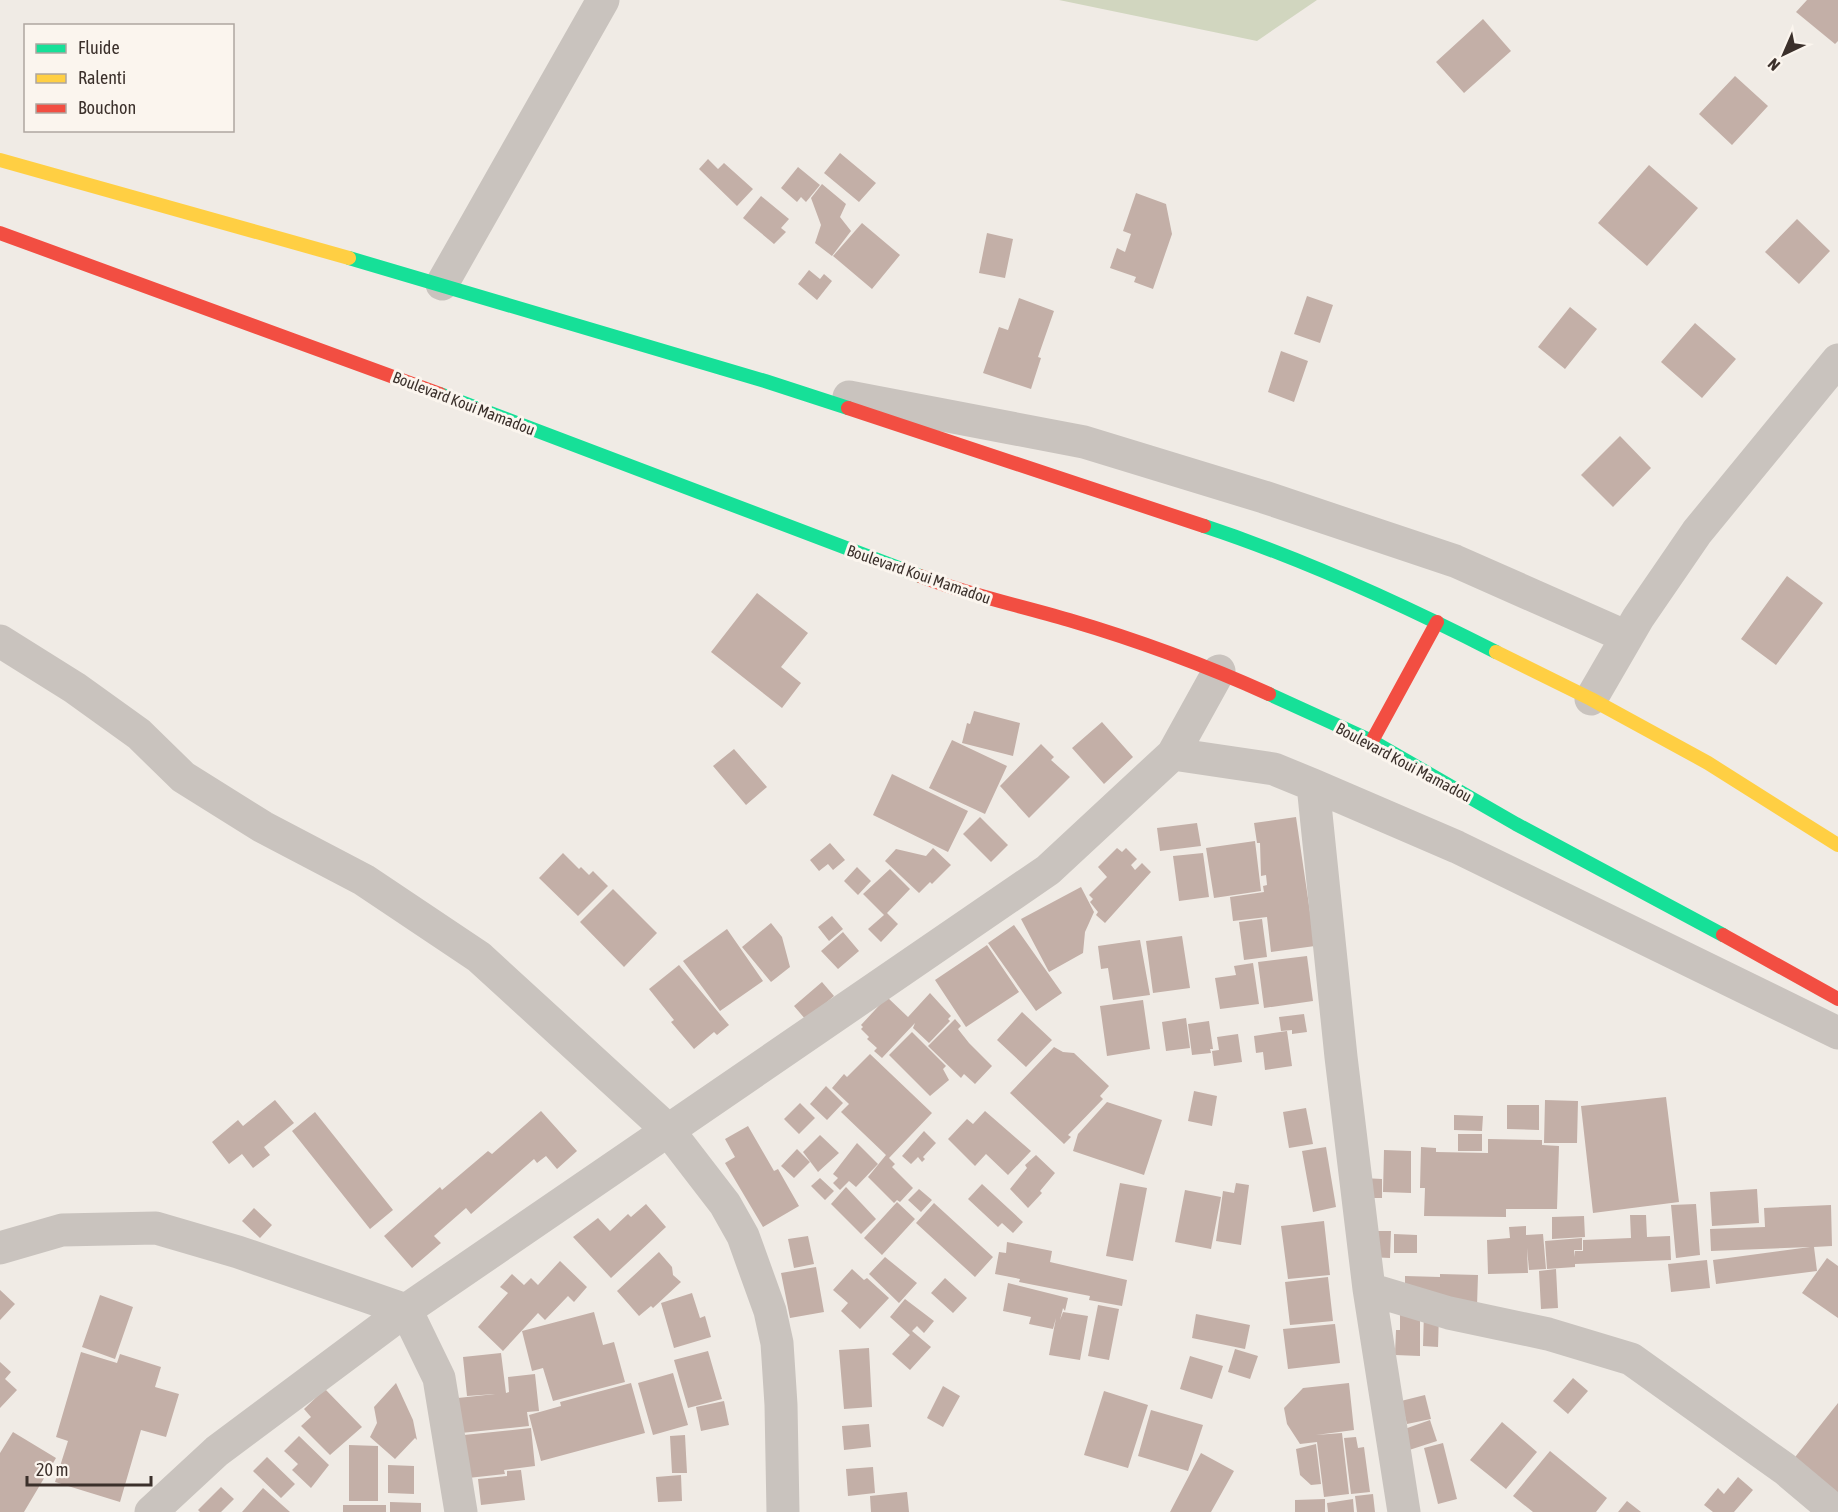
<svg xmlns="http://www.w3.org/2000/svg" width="1838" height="1512" viewBox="0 0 1838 1512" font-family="'Asap Condensed',sans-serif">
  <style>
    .green { fill: #d1d6bf }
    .building { fill: #c3afa7 }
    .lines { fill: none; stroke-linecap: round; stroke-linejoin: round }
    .street { stroke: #c9c3be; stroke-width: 33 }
    .fast { stroke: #16e098; stroke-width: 14 }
    .slow { stroke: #ffcf43; stroke-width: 14 }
    .jam { stroke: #f24e42; stroke-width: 14 }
    .labels { text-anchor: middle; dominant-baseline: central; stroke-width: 6; stroke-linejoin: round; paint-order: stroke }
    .street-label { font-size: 16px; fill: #3b302b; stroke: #fbf5ee }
  </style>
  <rect width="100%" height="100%" fill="#f0ebe5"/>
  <path class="green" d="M1059,0H1317L1257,41Z"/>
  <path class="building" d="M1807,0H1838V41L1835,44L1796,12Z
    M1483,19L1511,51L1464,93L1436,62Z
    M1735,76L1768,106L1732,145L1699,114Z
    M840,153L876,183L859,202L824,173Z
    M708,159L718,169L724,163L753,189L737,206L699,169Z
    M1649,165L1698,208L1647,266L1598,223Z
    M798,167L820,185L806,202L801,197L797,202L781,188Z
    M822,184L846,204L840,217L851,231L832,256L815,243L821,225L811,198Z
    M1136,193L1166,204L1172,234L1153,289L1134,282L1136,277L1110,268L1117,248L1125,252L1131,234L1123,231Z
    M761,196L789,219L781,228L786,232L774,244L743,218Z
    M1797,219L1830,251L1799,284L1765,252Z
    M862,223L900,255L872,289L833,256Z
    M987,233L1013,239L1005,278L979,273Z
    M809,270L820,279L824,274L832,281L817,300L798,284Z
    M1307,296L1333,305L1320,343L1294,334Z
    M1019,298L1054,311L1038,357L1041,358L1031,389L983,373L999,327L1008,330Z
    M1570,307L1597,329L1565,369L1538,347Z
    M1695,323L1736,359L1702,398L1661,362Z
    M1281,351L1308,361L1294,402L1268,392Z
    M1620,436L1651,468L1613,507L1581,475Z
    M1787,576L1823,603L1776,665L1741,639Z
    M757,593L808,633L781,667L801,683L782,708L711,652Z
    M974,711L1020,723L1013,756L962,743L967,723L970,724Z
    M1102,722L1133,757L1104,784L1072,748Z
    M952,740L1007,766L985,814L929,788Z
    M1041,744L1054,757L1051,760L1070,777L1029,818L1000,786Z
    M734,749L767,787L746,805L713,766Z
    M892,774L968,811L948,852L873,815Z
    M980,817L1008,845L991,862L963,834Z
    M1296,817L1315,946L1271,952L1267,917L1233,921L1230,897L1264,892L1263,886L1267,885L1266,875L1261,876L1260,843H1257L1254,823Z
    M1197,823L1201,846L1160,851L1157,828Z
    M1255,841L1261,891L1214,898L1206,848Z
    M830,843L845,860L833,870L828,864L819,871L810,860Z
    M933,848L951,865L932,884L930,882L919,893L885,861L896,849L926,856Z
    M1117,848L1122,852L1126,848L1137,859L1131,865L1135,870L1142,863L1151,872L1105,923L1096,915L1098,912L1090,902L1093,899L1089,895L1107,877L1098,867Z
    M563,853L579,869L581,867L589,875L593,871L608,886L578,916L539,878Z
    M1203,853L1209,897L1179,901L1173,856Z
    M857,867L871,881L858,895L844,881Z
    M890,869L910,889L887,913L898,924L881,942L868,929L884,915L863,894Z
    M1081,887L1094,912L1085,932L1083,953L1049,972L1021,919Z
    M613,889L657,933L624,967L580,922Z
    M832,916L843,929L829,941L818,927Z
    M1262,919L1267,957L1244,960L1239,922Z
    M771,923L782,937L790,967L771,982L742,947Z
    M1014,925L1062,993L1036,1011L988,943Z
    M727,929L763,981L720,1011L683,961Z
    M843,932L859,951L838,969L821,951Z
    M1182,936L1190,988L1153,993L1146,941Z
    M1140,940L1150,995L1113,1000L1108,968L1101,969L1098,946Z
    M987,945L1019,992L966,1027L935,980Z
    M1307,956L1313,1001L1264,1008L1258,962Z
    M1253,963L1259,1004L1220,1009L1215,978L1236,975L1234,966Z
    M679,965L729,1025L717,1035L714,1032L694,1049L671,1022L674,1020L649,989Z
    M822,982L834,996L806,1020L794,1006Z
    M930,993L951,1016L948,1019L950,1021L929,1043L913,1028L915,1023L882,1058L874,1051L877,1048L867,1039L869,1037L861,1029L863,1027L861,1025L887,997L908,1017Z
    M1143,1000L1150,1049L1107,1056L1100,1006Z
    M1022,1012L1052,1040L1026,1067L997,1040Z
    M1304,1014L1307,1032L1292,1034V1030L1281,1031L1279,1017Z
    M1186,1018L1190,1048L1166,1051L1162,1022Z
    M955,1019L961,1026L958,1029L969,1043L992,1066L975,1084L964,1074L961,1078L928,1046Z
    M1209,1021L1213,1049H1210L1211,1053L1192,1055L1188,1024Z
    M1287,1031L1292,1066L1265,1070L1263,1052L1256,1053L1254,1036Z
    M912,1032L946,1066L943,1069L949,1080L930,1096L889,1055Z
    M1238,1034L1242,1062L1214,1066L1212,1051L1219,1050L1217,1037Z
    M1054,1047L1063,1052L1074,1053L1109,1086L1100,1096L1103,1099L1068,1135L1071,1137L1064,1144L1010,1093Z
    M870,1054L932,1113L889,1158L895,1164L892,1167L913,1188L900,1202L897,1200L894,1203L868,1177L886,1155L841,1112L849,1104L832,1088L844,1074L847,1077Z
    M826,1086L843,1103L827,1120L810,1104Z
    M1194,1091L1217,1096L1212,1126L1188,1121Z
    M1666,1097L1679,1202L1593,1213L1581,1106Z
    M275,1100L294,1123L264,1147L270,1155L253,1168L242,1154L229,1164L212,1142L238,1120L243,1126Z
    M1545,1100L1578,1101L1577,1143H1544Z
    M1107,1102L1162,1120L1144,1175L1073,1151L1078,1134Z
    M800,1103L815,1118L799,1134L784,1119Z
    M1507,1105H1539V1130L1507,1129Z
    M1306,1108L1313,1144L1289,1148L1283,1112Z
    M541,1111L577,1151L557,1169L546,1156L537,1163L534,1159L471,1214L466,1208L434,1236L441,1243L412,1268L384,1236L440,1187L442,1190L488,1151L492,1154Z
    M985,1111L1031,1151L1008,1175L986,1154L975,1166L948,1139L967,1119L973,1124Z
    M315,1112L393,1210L370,1229L292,1131Z
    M1454,1115L1483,1116L1482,1131L1454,1130Z
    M748,1126L774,1171L778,1169L799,1206L763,1227L725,1163L735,1157L725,1139Z
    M924,1131L936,1143L923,1157L925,1159L922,1162L918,1157L911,1164L902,1156Z
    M1458,1134H1482V1151H1458Z
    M820,1135L839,1153L818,1172L803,1152Z
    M1488,1139L1542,1140V1145L1559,1146L1557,1209H1506V1217L1424,1216L1425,1188H1420L1421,1147L1436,1148V1152L1488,1153Z
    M857,1143L878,1164L856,1187L849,1181L840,1190L833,1183L838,1178L833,1174Z
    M1326,1147L1336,1207L1313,1212L1302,1151Z
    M797,1149L810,1162L794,1178L781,1166Z
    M1384,1150L1411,1151V1193L1383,1192Z
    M1036,1155L1055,1173L1040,1191L1042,1193L1028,1208L1010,1189L1027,1168L1025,1165Z
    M820,1178L834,1191L825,1200L811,1186Z
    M1363,1178L1382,1179V1198H1363Z
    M1120,1183L1147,1188L1133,1261L1106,1256Z
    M1236,1183L1249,1185L1241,1245L1216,1241L1223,1191L1234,1193Z
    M982,1184L1023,1222L1013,1233L1002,1223L998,1227L968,1199Z
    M846,1187L876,1219L861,1234L831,1204Z
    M919,1189L932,1200L921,1212L908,1200Z
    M1757,1189L1759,1223L1712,1226L1710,1192Z
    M1185,1190L1221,1197L1211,1249L1175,1242Z
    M897,1202L915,1219L882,1255L864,1238Z
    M934,1203L993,1257L975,1277L916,1223Z
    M646,1204L666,1227L611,1278L573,1237L598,1218L610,1231L628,1214L631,1217Z
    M1696,1204L1700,1255L1676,1258L1671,1205Z
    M1831,1205L1832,1246L1814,1247L1817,1271L1716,1284L1713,1260L1810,1247L1711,1251L1710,1229L1765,1227L1764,1208Z
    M254,1208L272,1225L260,1238L242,1221Z
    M1630,1215H1646L1647,1237L1670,1236L1671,1260L1575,1264V1267L1547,1269L1545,1241L1582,1238V1250H1574L1575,1257V1251H1583V1240L1631,1238Z
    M1584,1216L1585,1237L1552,1239V1217Z
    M1324,1221L1330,1275L1288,1279L1281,1226Z
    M1526,1226V1235L1543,1234L1546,1269L1529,1270L1527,1248L1528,1273L1488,1274L1487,1240L1510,1238L1509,1227Z
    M1369,1231H1391L1390,1258L1369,1257Z
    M1394,1234L1417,1235V1253H1394Z
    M808,1236L814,1264L794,1268L788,1239Z
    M1007,1242L1052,1251L1050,1262L1127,1280L1122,1306L1089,1300L1090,1296L1019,1282L1020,1279L995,1274L999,1252L1006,1253Z
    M659,1252L672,1267L673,1275L681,1282L653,1308L651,1306L639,1316L617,1291Z
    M885,1257L917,1283L899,1303L869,1274Z
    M1827,1258L1838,1266V1318L1802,1293Z
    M1707,1260L1710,1288L1671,1292L1668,1264Z
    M560,1261L587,1287L574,1302L568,1296L545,1320L538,1313L503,1351L478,1327L508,1293L500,1287L512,1274L524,1285L531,1278L538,1285Z
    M816,1267L824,1312L790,1318L781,1273Z
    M852,1269L864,1280L867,1278L889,1298L860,1329L841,1311L848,1303L833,1290Z
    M1556,1269L1558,1308L1541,1309L1539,1271Z
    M1440,1274L1478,1275L1477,1306L1405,1298V1276L1440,1277Z
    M1328,1277L1333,1321L1290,1325L1285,1282Z
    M945,1278L967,1298L953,1313L931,1293Z
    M1008,1283L1068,1298L1065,1311L1063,1308L1060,1320L1063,1312L1088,1316L1080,1360L1049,1355L1056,1318L1053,1329L1029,1324L1031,1317L1003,1311Z
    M0,1290L15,1304L0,1320Z
    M692,1293L700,1318L705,1316L711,1337L674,1348L661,1303Z
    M100,1295L133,1307L115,1359L82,1347Z
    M905,1299L934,1321L924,1333L917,1326L912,1331L931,1347L910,1370L892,1354L910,1335L890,1317Z
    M1098,1305L1119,1309L1109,1360L1088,1356Z
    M594,1312L603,1345L614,1342L625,1382L553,1401L543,1368L532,1371L522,1331Z
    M1424,1312L1439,1313L1438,1347L1423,1346Z
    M1196,1314L1250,1325L1245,1349L1192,1338Z
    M1400,1314H1420V1356L1395,1355L1396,1330H1400Z
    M1335,1324L1340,1363L1288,1369L1283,1329Z
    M869,1348L872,1407L844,1409L839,1350Z
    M1235,1349L1258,1356L1250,1379L1228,1372Z
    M708,1351L722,1399L688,1408L674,1360Z
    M81,1352L117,1363L120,1354L161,1367L155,1387L179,1394L166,1437L141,1430L120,1502L55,1482L68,1441L56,1437Z
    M501,1353L506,1393L509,1392L508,1377L535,1374L539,1411L527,1412L529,1426L461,1433L458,1398L495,1394L467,1396L463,1357Z
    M1190,1356L1223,1366L1212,1399L1180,1389Z
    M0,1362L11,1372L5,1379L17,1390L0,1408Z
    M673,1373L688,1425L653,1435L638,1383Z
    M1573,1378L1588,1391L1568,1414L1553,1401Z
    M396,1383L413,1420L417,1440L415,1438L395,1459L370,1437L377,1423L374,1407Z
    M631,1383L645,1433L541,1461L529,1415L561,1406L560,1402Z
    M1349,1383L1354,1430L1316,1435L1342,1433L1349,1494L1324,1497L1317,1442L1300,1444L1287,1424L1284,1408L1303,1388Z
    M943,1386L960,1396L943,1427L927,1418Z
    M325,1389L362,1427L330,1455L301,1426L311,1417L304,1409Z
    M1104,1391L1148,1405L1128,1468L1084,1455Z
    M1425,1395L1431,1419L1407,1424L1401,1401Z
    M724,1401L729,1425L701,1431L696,1407Z
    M1838,1403V1506L1788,1466Z
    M1151,1410L1203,1425L1188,1471L1138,1456Z
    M1430,1420L1437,1441L1403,1452L1396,1432Z
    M1502,1422L1537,1452L1506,1489L1470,1460Z
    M869,1424L871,1447L844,1450L842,1426Z
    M531,1428L535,1466L504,1470L505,1474L468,1478L464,1435Z
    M13,1432L56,1458L24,1512H0V1453Z
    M685,1435L687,1473H672L670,1436Z
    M299,1436L329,1465L311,1488L292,1470L298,1464L284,1451Z
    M1356,1437L1358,1448L1364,1447L1370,1492L1351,1494L1344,1438Z
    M1443,1443L1457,1499L1438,1504L1424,1448Z
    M1316,1444L1321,1484L1311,1485L1300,1475L1296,1449Z
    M349,1445L378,1446V1501H349Z
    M1550,1451L1607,1498L1596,1512H1533L1513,1496Z
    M1201,1453L1234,1471L1211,1512H1170Z
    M267,1457L295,1484L281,1498L253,1471Z
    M388,1465L414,1466V1494L388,1493Z
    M873,1467L875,1493L848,1496L846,1469Z
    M521,1470L525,1500L481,1505L478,1479L507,1476V1471Z
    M681,1475L682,1501L658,1502L656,1477Z
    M1738,1477L1753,1490L1734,1512H1713L1704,1505L1718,1488L1724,1494Z
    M221,1487L234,1499L221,1512H200L198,1510Z
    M263,1488L290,1512H242Z
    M907,1492L909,1512H871L870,1496Z
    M1373,1494L1375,1512H1357L1355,1496Z
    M1325,1499V1512H1295V1500Z
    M1353,1499L1354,1512H1328L1327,1503Z
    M1627,1501L1641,1512H1618Z
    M390,1502L421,1503V1512H390Z
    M343,1505H386V1512H343Z"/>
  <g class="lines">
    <path class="street" d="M442,284L603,0
      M849,397L1084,442L1264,497L1455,561L1627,637
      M0,641L75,688L139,734L183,777L263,827L364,880L479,957L668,1130L725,1204L743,1236L770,1311L777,1343L781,1405L783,1512
      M1591,699L1638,618L1697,532L1838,360
      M1173,754L1274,769L1313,785L1457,847L1838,1033
      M1313,785L1341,1057L1369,1289L1404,1512
      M0,1248L62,1230L156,1228L238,1252L406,1310L439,1378L461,1512
      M1369,1289L1449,1313L1548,1334L1631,1359L1785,1469L1836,1512
      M151,1512L217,1451L406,1310L1048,870L1173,754L1219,671"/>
    <path class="fast" d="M349,258L765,381L848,408
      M440,394L920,576
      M1204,526C1304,559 1402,604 1496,652
      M1269,694L1372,741L1516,824L1723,935"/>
    <path class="slow" d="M0,160L349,258
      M1496,652L1591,699L1708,763L1838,845"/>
    <path class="jam" d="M0,233L440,394
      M848,408L1204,526
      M920,576C968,595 1019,605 1069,620C1137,640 1205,665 1269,694
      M1372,741L1437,622
      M1723,935L1838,999"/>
  </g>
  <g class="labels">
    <g class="street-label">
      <text transform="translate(464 403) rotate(21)">Boulevard Koui Mamadou</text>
      <text transform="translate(919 574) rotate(19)">Boulevard Koui Mamadou</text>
      <text transform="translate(1404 762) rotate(28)">Boulevard Koui Mamadou</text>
    </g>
  </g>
  <rect x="24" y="24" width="210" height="108" fill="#fbf5ee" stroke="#aea6a0" stroke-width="1.5"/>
  <rect x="36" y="44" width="30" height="9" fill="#16e098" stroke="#aea6a0" stroke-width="1.5"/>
  <text x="78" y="54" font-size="18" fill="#3b302b">Fluide</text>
  <rect x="36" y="74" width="30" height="9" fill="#ffcf43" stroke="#aea6a0" stroke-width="1.5"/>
  <text x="78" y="84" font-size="18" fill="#3b302b">Ralenti</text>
  <rect x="36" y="104" width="30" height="9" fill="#f24e42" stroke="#aea6a0" stroke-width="1.5"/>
  <text x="78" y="114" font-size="18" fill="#3b302b">Bouchon</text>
  <g transform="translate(1784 54) rotate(224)" stroke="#fbf5ee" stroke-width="4.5" paint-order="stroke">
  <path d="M0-4.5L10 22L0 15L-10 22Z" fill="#3b302b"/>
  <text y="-9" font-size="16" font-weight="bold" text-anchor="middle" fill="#3b302b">N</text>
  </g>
  <path d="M27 1476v9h124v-9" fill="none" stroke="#3b302b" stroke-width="3"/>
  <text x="36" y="1476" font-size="18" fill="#3b302b" stroke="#fbf5ee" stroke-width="4.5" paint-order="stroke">20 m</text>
</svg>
